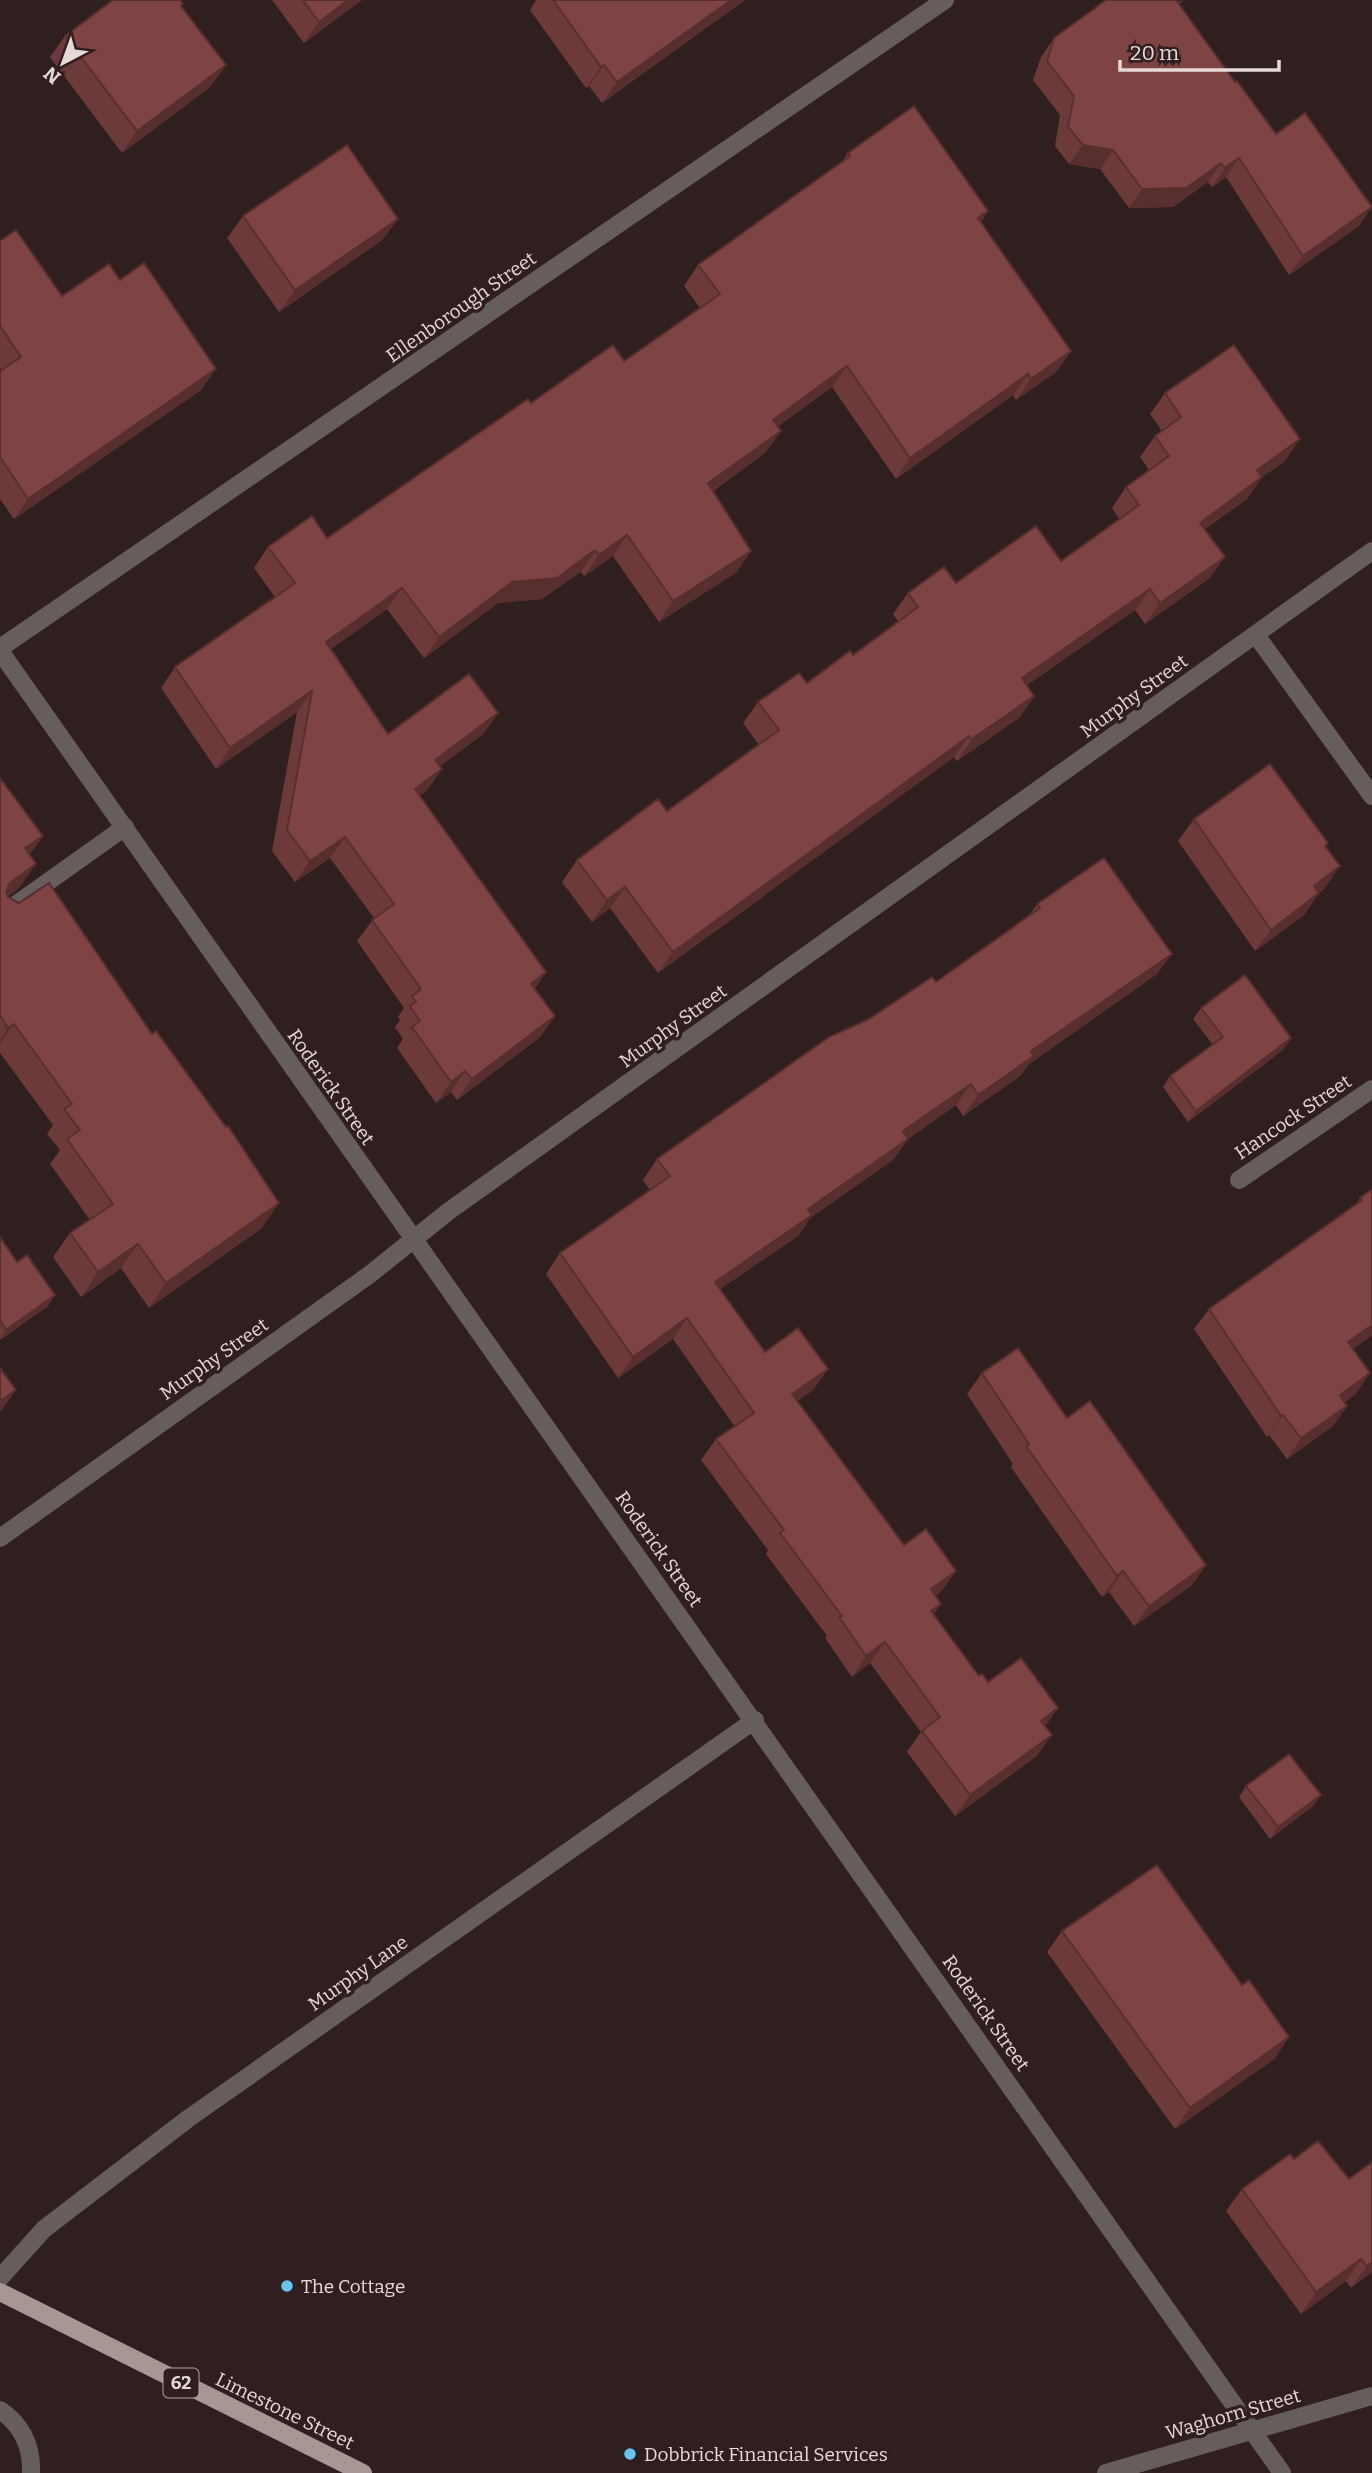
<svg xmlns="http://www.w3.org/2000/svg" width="1372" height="2473" viewBox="0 0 1372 2473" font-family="Bitter,serif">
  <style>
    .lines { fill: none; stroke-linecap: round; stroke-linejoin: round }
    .service { stroke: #665d5d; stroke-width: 18 }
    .minor { stroke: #665d5d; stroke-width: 18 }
    .tertiary { stroke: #665d5d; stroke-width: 18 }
    .primary { stroke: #a89695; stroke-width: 18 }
    .wall { fill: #6c3a3a }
    .shaded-wall { fill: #582f2f }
    .building { fill: #7e4343; stroke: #582f2f; stroke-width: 2 }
    .poi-dot { fill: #67c4f0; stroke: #301f1f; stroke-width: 2.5 }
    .labels { text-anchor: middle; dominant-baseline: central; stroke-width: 7; stroke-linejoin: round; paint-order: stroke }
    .shield { fill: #301f1f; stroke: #afa2a1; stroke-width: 2 }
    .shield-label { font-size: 18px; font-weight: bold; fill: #e6dad9 }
    .street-label { font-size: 19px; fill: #e6dad9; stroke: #301f1f }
    .poi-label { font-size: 19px; fill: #e6dad9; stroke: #301f1f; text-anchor: start }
  </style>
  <rect width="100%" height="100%" fill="#301f1f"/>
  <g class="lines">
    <path class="service" d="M0,2410C22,2425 32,2447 31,2473"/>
    <path class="minor" d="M1256,635L1372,796
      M0,648L945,0
      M0,916L125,827
      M1239,1180L1372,1089
      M0,1538L369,1275L449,1211L1372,551
      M0,2278L44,2229L189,2118L755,1720
      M1106,2473L1372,2396"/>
    <path class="tertiary" d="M0,651L1282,2473"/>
    <path class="primary" d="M0,2292L363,2473"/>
  </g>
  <path class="wall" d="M272,0H362L304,43Z
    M536,0H745L602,103L589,86L586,88L530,10Z
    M1184,0L1179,4L1235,82L1276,134L1359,226L1289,275L1226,177L1212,187L1208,182L1173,207L1129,208L1100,169L1069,164L1055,146L1060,115L1033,80L1041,57L1054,38Z
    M181,6L226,65L210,87L122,153L50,57L65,36Z
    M848,153L988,211L981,222L1071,351L1056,372L1016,400L1013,395L896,479L832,387L778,426L766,452L713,491L737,572L659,622L613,556L584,576L581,572L578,573L542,599L498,603L424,658L387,609L331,649L388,734L498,713L483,734L440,766L442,769L427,790L419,796L546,972L535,988L555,1016L540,1037L457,1100L451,1092L436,1103L397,1048L403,1039L395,1027L400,1020L398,1017L404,1008L357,941L374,918L330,858L295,882L272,851L297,712L216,769L161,688L175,667L275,597L254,568L268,547L327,538L531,403L624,361L700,308L684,286L698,265L840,164Z
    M243,216L398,219L382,240L279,312L227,238Z
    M0,241L62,296L120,280L201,390L14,519L0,499V371L2,370L0,368Z
    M1165,393L1285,461L1262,477L1247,499L1205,529L1210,578L1145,624L1135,610L1027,685L1034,696L1020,717L957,761L954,757L658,973L610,908L592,922L562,882L577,860L667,811L759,745L743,723L758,702L807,683L853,655L898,621L893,614L908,593L1061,561L1120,520L1112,508L1126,487L1149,470L1140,457L1155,436L1162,431L1150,414Z
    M0,778L43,836L30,854L19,888L7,897L262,1228L149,1308L121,1268L81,1297L53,1257L70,1233L90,1220L50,1164L60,1150L47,1134L53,1125L0,1053Z
    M1194,819L1328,843L1326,847L1325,888L1319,893L1304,915L1255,951L1178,841Z
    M1037,904L1157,974L1029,1064L1020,1076L963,1116L956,1105L908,1139L893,1160L810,1218L798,1236L720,1289L765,1352L828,1369L813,1390L797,1401L904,1545L941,1592L935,1596L934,1614L979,1676L988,1682L1058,1708L1045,1726L1037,1756L955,1816L907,1752L921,1732L870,1663L852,1677L825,1638L827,1636L766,1554L768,1550L701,1460L716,1439L735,1427L673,1339L618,1378L546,1274L560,1253L650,1190L643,1180L657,1159L869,1019L936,982L1029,916Z
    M1201,1008L1284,1049L1188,1122L1163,1087L1170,1076L1213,1045L1193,1019Z
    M1372,1189V1335L1353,1349L1356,1394L1345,1402L1347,1406L1333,1426L1287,1459L1269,1435L1267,1437L1194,1329L1209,1309L1355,1206L1360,1198Z
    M0,1237L17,1262L55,1295L48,1306L0,1340Z
    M982,1373L1067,1418L1206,1565L1191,1586L1134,1626L1109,1592L1102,1597L1011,1467L1013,1464L967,1394Z
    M1246,1786L1321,1795L1313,1806L1270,1839L1239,1797Z
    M1062,1931L1289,2037L1274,2059L1175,2129L1047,1952Z
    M1294,2159L1349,2179L1372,2162V2272L1351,2288L1346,2281L1301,2314L1226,2211L1242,2189Z"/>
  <path class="shaded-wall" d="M348,0H362L304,43L319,22Z
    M731,0H745L602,103L617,82Z
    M226,65L210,87L122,153L137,131Z
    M604,65L589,86L586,88L601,67Z
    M1083,145L1113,150L1100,169L1069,164Z
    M1239,158L1226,177L1212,187L1225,168Z
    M1221,163L1208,182L1173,207L1129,208L1142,189Z
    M1372,207L1359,226L1289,275L1303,256Z
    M988,211L974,232L978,218Z
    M398,219L382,240L279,312L295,290Z
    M1071,351L1056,372L1016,400L1031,379Z
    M847,366L832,387L758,441L773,420Z
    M216,369L201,390L14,519L28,499Z
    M1028,374L1013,395L896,479L910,458Z
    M781,431L766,452L693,504L708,483Z
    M1300,439L1285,461L1242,491L1257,470Z
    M1262,477L1247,499L1185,544L1200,523Z
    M627,535L613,556L584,576L599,555Z
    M596,551L581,572L542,599L498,603L424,658L439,637L512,582Z
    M751,551L737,572L659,622L673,601Z
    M1225,557L1210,578L1145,624L1160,603Z
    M402,588L387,609L311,663L326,642Z
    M1150,589L1135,610L1007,699L1022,678Z
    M312,691L297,712L216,769L230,748Z
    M1034,696L1020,717L957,761L972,739Z
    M498,713L483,734L420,780L435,760Z
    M969,736L954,757L658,973L673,952Z
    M442,769L427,790L400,810L415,789Z
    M43,836L25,860V848Z
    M345,837L330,858L295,882L310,861Z
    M36,864L19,888L0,902L10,883Z
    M1340,866L1325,888L1299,908L1314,886Z
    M625,887L610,908L592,922L607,900Z
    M1319,893L1304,915L1255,951L1271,930Z
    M1172,954L1157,974L1029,1064L1020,1076L963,1116L978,1095L1031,1051Z
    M546,972L531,993V984Z
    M555,1016L540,1037L457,1100L472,1079Z
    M14,1024L0,1043V1039L8,1028Z
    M1291,1038L1284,1049L1188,1122L1196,1111Z
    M465,1071L451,1092L436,1103L451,1082Z
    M971,1084L956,1105L888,1152L903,1131Z
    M908,1139L893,1160L810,1218L798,1236L700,1303L715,1282L808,1209Z
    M279,1203L262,1228L149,1308L166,1283Z
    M138,1244L121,1268L81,1297L98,1272Z
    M55,1295L48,1306L0,1340L6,1330Z
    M687,1318L673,1339L618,1378L633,1357Z
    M1372,1325V1335L1333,1363L1348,1342Z
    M828,1369L813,1390L778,1415L792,1394Z
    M1370,1373L1356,1394L1326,1416L1340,1395Z
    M16,1390L0,1412V1401Z
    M1347,1406L1333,1426L1287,1459L1301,1438Z
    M1283,1415L1269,1435L1267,1437L1281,1416Z
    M1206,1565L1191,1586L1134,1626L1149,1606Z
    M956,1571L941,1592L916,1610L931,1589Z
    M1123,1571L1109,1592L1102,1597L1117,1576Z
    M941,1604L926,1625L931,1611Z
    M885,1642L870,1663L852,1677L866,1656Z
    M1058,1708L1043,1729L1041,1721Z
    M1052,1735L1037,1756L955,1816L970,1795Z
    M1321,1795L1313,1806L1270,1839L1278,1827Z
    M1289,2037L1274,2059L1175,2129L1190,2108Z
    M1361,2259L1346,2281L1301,2314L1316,2292Z
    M1372,2262V2272L1351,2288L1367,2266Z"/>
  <path class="building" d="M113,0H180L183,4L181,6L226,65L137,131L65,36Z
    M303,0H348L319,22Z
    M553,0H731L617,82L604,65L601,67Z
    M1106,0H1176L1235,82L1237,81L1276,134L1305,113L1372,207L1303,256L1239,158L1225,168L1221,163L1186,188L1142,189L1113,150L1083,145L1068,127L1074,96L1047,61L1054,38Z
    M914,106L988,211L978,218L1071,351L1031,379L1028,374L910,458L847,366L773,420L781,431L708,483L751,551L673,601L627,535L599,555L596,551L592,552L557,578L512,582L439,637L402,588L326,642L388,734L469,674L498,713L435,760L442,769L415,789L546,972L531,984L555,1016L472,1079L465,1071L451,1082L412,1027L420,1021L410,1006L416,1002L412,996L421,989L372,920L394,904L345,837L310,861L287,830L312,691L230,748L175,667L295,583L268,547L312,516L327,538L528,399L531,403L613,345L624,361L720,294L698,265L850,156L848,153Z
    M347,145L398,219L295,290L243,216Z
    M16,230L62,296L109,264L120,280L144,263L216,369L28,499L0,457V371L21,357L0,326V241Z
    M1234,345L1300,439L1257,470L1262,477L1200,523L1225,557L1160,603L1150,589L1022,678L1034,696L972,739L969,736L673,952L625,887L607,900L577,860L658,799L667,811L779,730L758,702L799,673L807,683L850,651L853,655L918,607L908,593L944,567L956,583L1036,526L1061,561L1139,505L1126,487L1169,456L1155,436L1181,417L1165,393Z
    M1270,764L1328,843L1325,846L1340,866L1314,886L1319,893L1271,930L1194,819Z
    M0,778L43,836L25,848L36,864L10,883L6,892L8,897L19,903L49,883L152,1034L156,1031L226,1127L228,1126L279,1203L166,1283L138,1244L98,1272L70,1233L113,1204L67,1139L80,1130L64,1109L72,1104L14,1024L8,1028L0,1015Z
    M1104,858L1172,954L1031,1051L1034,1056L978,1095L971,1084L903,1131L908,1139L808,1209L812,1215L715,1282L765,1352L798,1328L828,1369L792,1394L904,1545L926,1529L956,1571L931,1589L941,1604L931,1611L979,1676L982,1674L988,1682L1021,1658L1058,1708L1041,1721L1052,1735L970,1795L922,1731L940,1717L885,1642L866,1656L839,1617L842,1616L780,1533L784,1530L716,1439L754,1413L687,1318L633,1357L560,1253L670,1176L657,1159L829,1037L869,1019L932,977L936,982L1040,908L1037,904Z
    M1245,975L1291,1038L1196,1111L1170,1076L1223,1037L1201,1008Z
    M1372,1189V1325L1348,1342L1370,1373L1340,1395L1347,1406L1301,1438L1283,1415L1281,1416L1209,1309L1362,1200L1360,1198Z
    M0,1237L17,1262L27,1255L55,1295L6,1330L0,1320Z
    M1018,1348L1067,1418L1090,1401L1206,1565L1149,1606L1123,1571L1117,1576L1026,1446L1029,1444L982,1373Z
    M0,1368L16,1390L0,1401Z
    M1289,1754L1321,1795L1278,1827L1246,1786Z
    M1157,1865L1242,1985L1249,1980L1289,2037L1190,2108L1062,1931Z
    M1318,2141L1349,2179L1372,2162V2262L1367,2266L1361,2259L1316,2292L1242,2189L1290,2154L1294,2159Z"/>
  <g class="poi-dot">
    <circle cx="287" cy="2286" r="7"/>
    <circle cx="630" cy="2454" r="7"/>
  </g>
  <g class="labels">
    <rect class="shield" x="163.5" y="2368.5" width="35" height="29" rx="5"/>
    <g class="shield-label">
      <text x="181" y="2383">62</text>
    </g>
    <g class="street-label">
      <text transform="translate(461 307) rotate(-35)">Ellenborough Street</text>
      <text transform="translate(1134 696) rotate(-36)">Murphy Street</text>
      <text transform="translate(673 1026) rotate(-36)">Murphy Street</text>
      <text transform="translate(331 1087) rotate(55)">Roderick Street</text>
      <text transform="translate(1293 1117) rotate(-34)">Hancock Street</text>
      <text transform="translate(214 1359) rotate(-35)">Murphy Street</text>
      <text transform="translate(659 1549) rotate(55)">Roderick Street</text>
      <text transform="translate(358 1973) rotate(-35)">Murphy Lane</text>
      <text transform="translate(986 2013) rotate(55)">Roderick Street</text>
      <text transform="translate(285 2411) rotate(26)">Limestone Street</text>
      <text transform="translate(1233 2414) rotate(-16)">Waghorn Street</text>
    </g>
    <g class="poi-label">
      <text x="301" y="2286">The Cottage</text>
      <text x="644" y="2454">Dobbrick Financial Services</text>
    </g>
  </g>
  <g transform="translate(63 63) rotate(221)" stroke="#301f1f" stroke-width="5" paint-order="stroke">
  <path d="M0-5L12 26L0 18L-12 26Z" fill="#e6dad9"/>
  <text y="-10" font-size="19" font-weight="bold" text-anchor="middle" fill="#e6dad9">N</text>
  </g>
  <path d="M1120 60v10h159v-10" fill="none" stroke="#e6dad9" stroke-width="3.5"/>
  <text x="1130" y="60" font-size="21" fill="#e6dad9" stroke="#301f1f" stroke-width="5" paint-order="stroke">20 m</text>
</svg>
